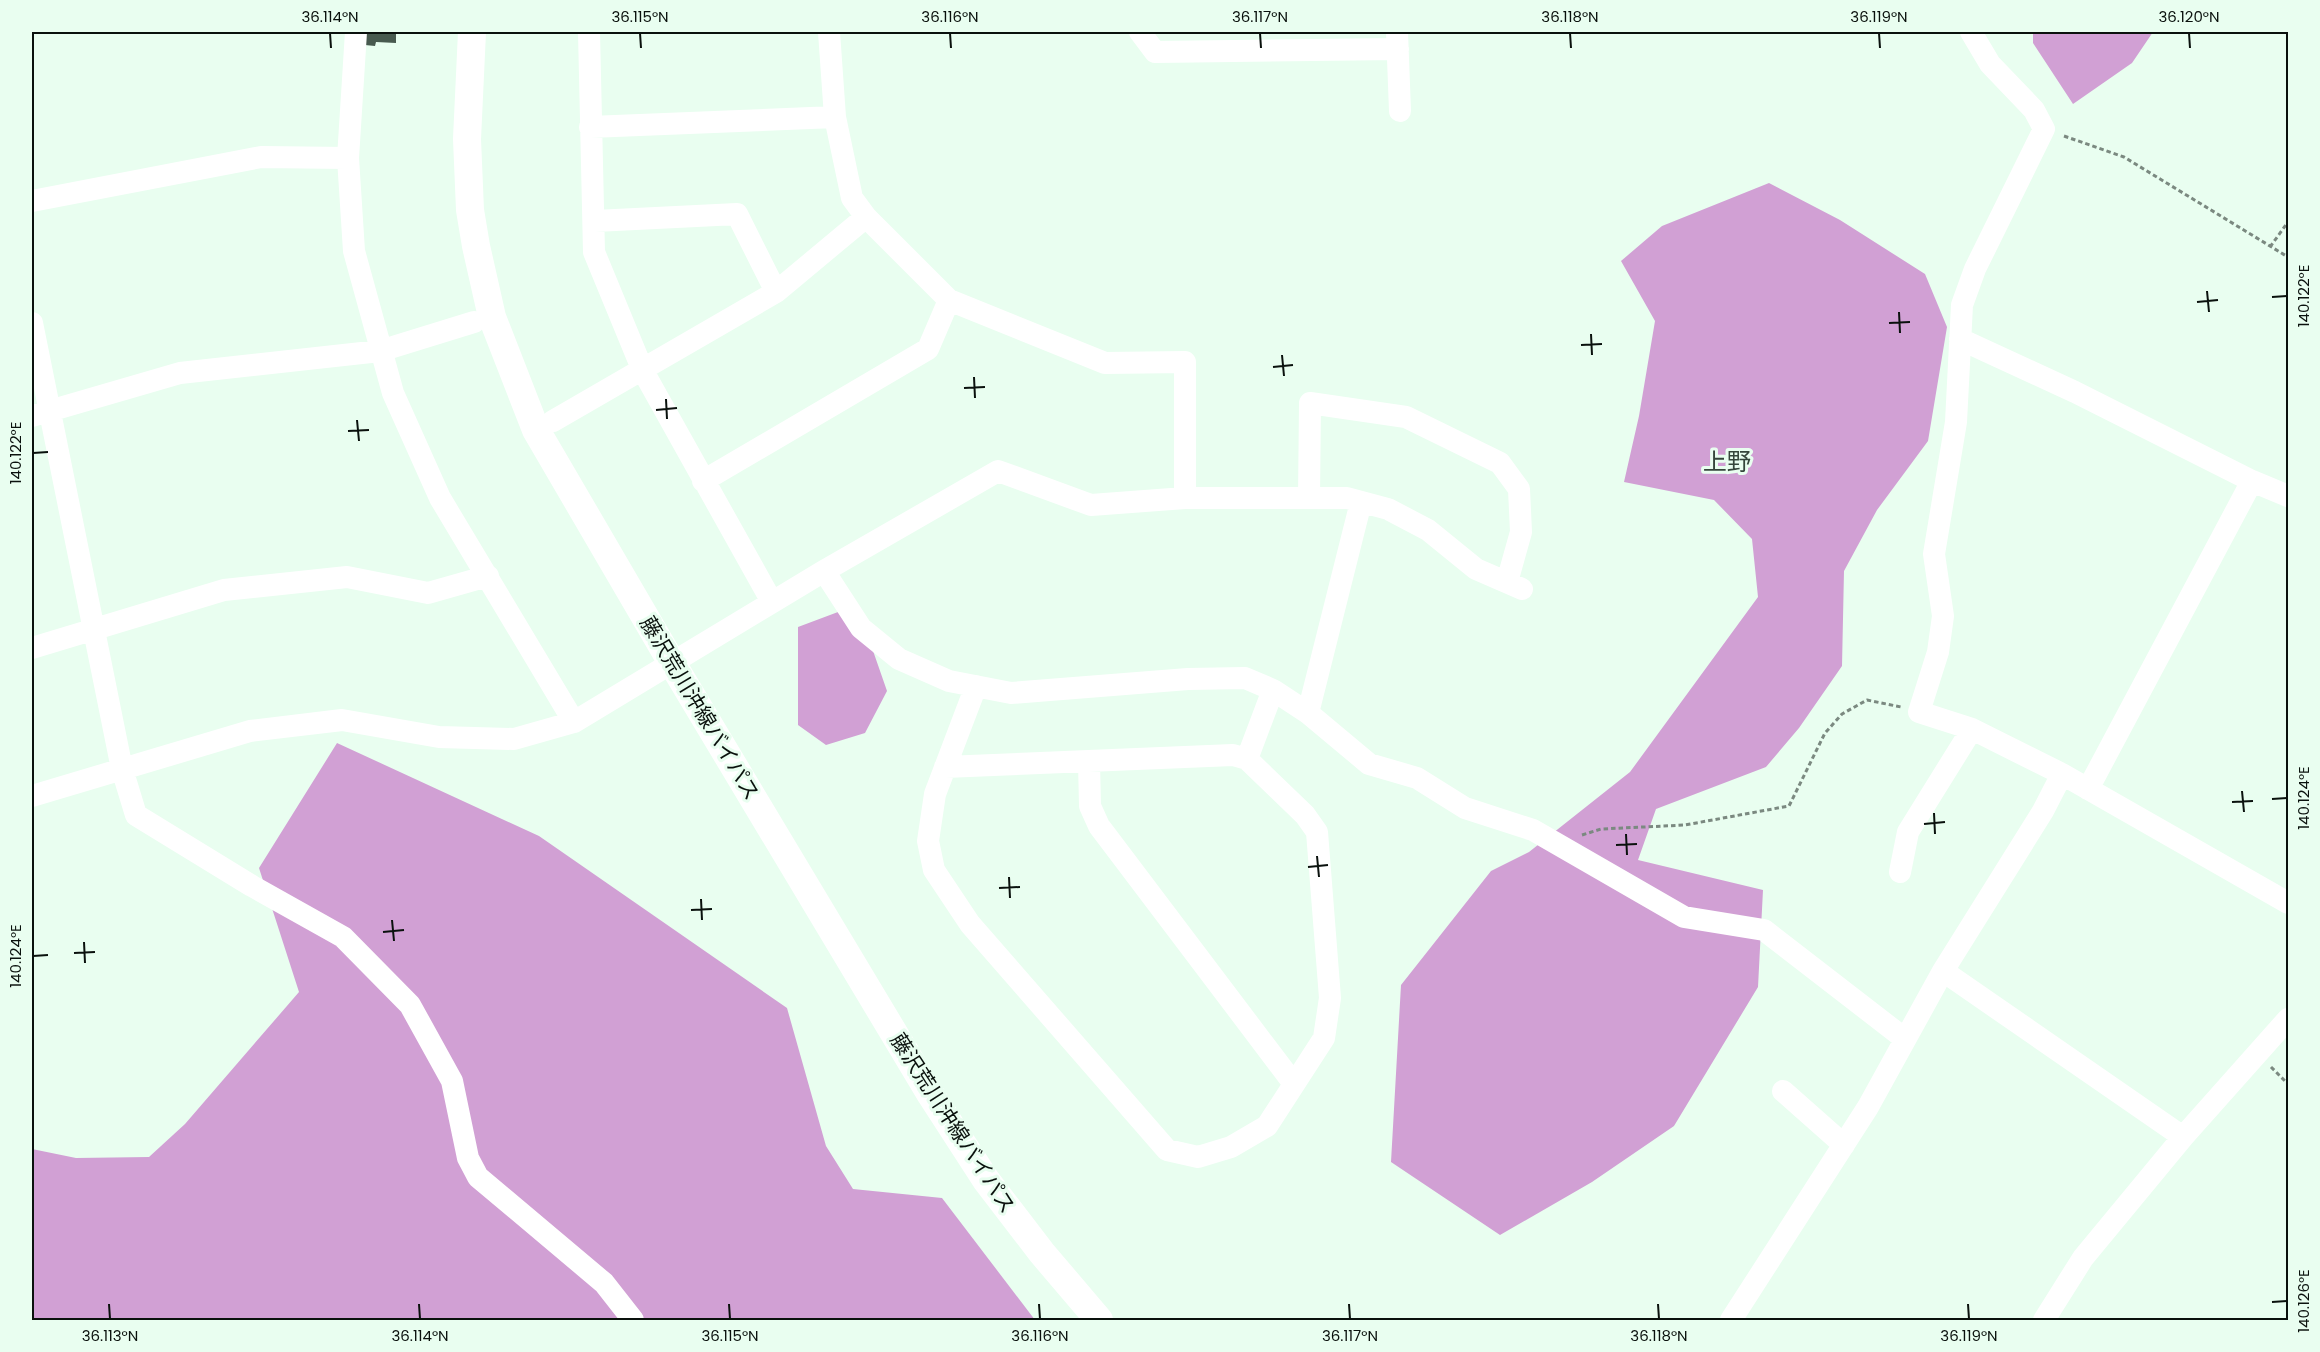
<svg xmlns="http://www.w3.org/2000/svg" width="2320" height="1352" viewBox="0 0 2320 1352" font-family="Poppins,'Noto Sans JP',sans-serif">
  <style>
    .forest { fill: #d1a0d4 }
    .building { fill: #485a4f }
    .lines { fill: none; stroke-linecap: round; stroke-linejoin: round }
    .path { stroke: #7b8980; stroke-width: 3; stroke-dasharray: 4.5 3; stroke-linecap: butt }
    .minor { stroke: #fff; stroke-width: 22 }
    .major { stroke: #fff; stroke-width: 28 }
    .ticks { fill: none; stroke: #0a110d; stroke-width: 2 }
    .labels { text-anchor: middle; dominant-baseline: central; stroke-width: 6; stroke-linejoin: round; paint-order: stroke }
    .street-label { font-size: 21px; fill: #0a110d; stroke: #e9fef0 }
    .quarter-label { font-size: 24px; fill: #35463b; stroke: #e9fef0 }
    .neatline { fill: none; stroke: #0a110d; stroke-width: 2 }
    .ticks-label { font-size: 15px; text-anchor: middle; fill: #0a110d }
  </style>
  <rect width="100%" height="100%" fill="#e9fef0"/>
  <path class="forest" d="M2033,32H2153L2132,63L2073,104L2033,43Z
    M1769,183L1840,220L1925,274L1947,327L1928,441L1877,510L1844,571L1842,666L1799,728L1766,767L1656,809L1638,860L1763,890L1758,987L1674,1126L1592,1182L1500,1235L1391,1162L1401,985L1491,871L1529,852L1630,772L1758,597L1752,539L1714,500L1624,482L1639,416L1655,321L1621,261L1662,226Z
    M838,612L871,645L887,691L865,733L826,745L798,725V627Z
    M337,743L539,836L787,1008L826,1146L853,1189L942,1198L1035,1320H32V1149L76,1158L149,1157L185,1124L299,992L259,868Z"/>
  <path class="building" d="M366,32H396V43L376,42L375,46L365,45Z"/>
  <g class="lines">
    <path class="path" d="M2064,136L2124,157L2288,257
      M2270,247L2288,222
      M1582,835L1601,829L1685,825L1789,806L1825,733L1842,714L1867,700L1901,707
      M2271,1067L2288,1084"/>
    <path class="minor" d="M356,32L348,158L354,251L393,393L440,498L574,722
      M589,32L594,252L643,371L772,602
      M829,32L835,117L852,198L866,217L949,300L1105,363L1185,362V498
      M1140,32L1155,52L1398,49
      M1397,32L1400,111
      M1971,32L1990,64L2034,110L2044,129L1975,269L1962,305L1956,422L1934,554L1943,616L1938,652L1919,712L1972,729L2062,774L2288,903
      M590,127L835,117
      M32,201L261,157L348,158
      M595,221L737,214L776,292
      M32,323L122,769L136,815L252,886L343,937L410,1005L452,1081L468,1158L478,1177L604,1283L633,1320
      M1960,339L2075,392L2252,481L2288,496
      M32,416L180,373L380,351L474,322
      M553,421L776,292L866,217
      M703,481L928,349L949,300
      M1309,498L1310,403L1406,417L1500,463L1519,489L1521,532L1507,582
      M824,571L861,628L899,659L949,681L1011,693L1188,679L1245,678L1273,690L1308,713L1369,764L1417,778L1465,808L1533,830L1684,917L1764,930L1905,1039
      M32,648L224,590L347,577L428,593L488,576
      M1308,713L1361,502
      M1247,759L1273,690
      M1089,761L1090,806L1099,826L1294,1084
      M945,767L1233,755L1247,759L1305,815L1317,832L1330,998L1324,1038L1267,1126L1231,1147L1198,1157L1167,1150L970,924L934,870L928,841L935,794L976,686
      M2088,789L2252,481
      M32,796L250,731L342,720L439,737L514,739L574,722L824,571L998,471L1091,505L1185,498H1347L1388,509L1428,530L1476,569L1522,589
      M1900,872L1908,832L1972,729
      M1943,971L2183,1137
      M1783,1091L1844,1145
      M1731,1320L1868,1107L1943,971L2043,811L2062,774
      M2044,1320L2083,1258L2183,1137L2288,1019"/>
    <path class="major" d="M472,32L467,139L470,210L476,246L492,317L536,430L672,663L931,1095L986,1180L1042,1253L1099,1320"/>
  </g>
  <path class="ticks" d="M330,33L331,48M640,33L641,48M950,33L951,48M1260,33L1261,48M1570,33L1571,48M1879,33L1880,48M2189,33L2190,48M2207,291L2209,312M2272,297L2287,296M2197,302L2218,300M1899,312L1900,333M1889,323L1910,322M1591,334L1592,355M1581,345L1602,344M1282,355L1284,376M1273,367L1293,365M974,377L975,398M964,388L985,387M666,399L667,419M656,410L677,408M357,420L359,441M348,431L369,430M33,453L48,452M2242,791L2244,812M2272,799L2287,798M2232,802L2253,801M1934,813L1935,834M1924,824L1945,822M1626,834L1627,855M1616,845L1637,844M1317,856L1319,877M1308,867L1328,865M1009,877L1010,898M999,888L1020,887M701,899L702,920M691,910L712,909M392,920L394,941M383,932L404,930M84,942L85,963M74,953L95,952M33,956L48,955M2272,1302L2287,1301M109,1304L110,1319M419,1304L420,1319M729,1304L730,1319M1039,1304L1040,1319M1349,1304L1350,1319M1658,1304L1659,1319M1968,1304L1969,1319"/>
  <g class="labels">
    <g class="street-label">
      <text transform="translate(700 708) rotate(59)">藤沢荒川沖線バイパス</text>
      <text transform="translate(953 1123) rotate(57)">藤沢荒川沖線バイパス</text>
    </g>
    <g class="quarter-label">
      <text x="1727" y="461">上野</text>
    </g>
  </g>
  <rect width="2320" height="1352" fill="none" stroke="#e9fef0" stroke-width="66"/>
  <rect x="33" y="33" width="2254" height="1286" class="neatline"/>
  <g class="ticks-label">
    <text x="330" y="22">36.114°N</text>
    <text x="640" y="22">36.115°N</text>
    <text x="950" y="22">36.116°N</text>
    <text x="1260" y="22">36.117°N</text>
    <text x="1570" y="22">36.118°N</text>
    <text x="1879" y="22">36.119°N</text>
    <text x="2189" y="22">36.120°N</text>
    <text transform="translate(2304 296) rotate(-90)" y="5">140.122°E</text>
    <text transform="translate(16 453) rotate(-90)" y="5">140.122°E</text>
    <text transform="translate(2304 798) rotate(-90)" y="5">140.124°E</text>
    <text transform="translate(16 956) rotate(-90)" y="5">140.124°E</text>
    <text transform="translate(2304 1301) rotate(-90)" y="5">140.126°E</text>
    <text x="110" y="1341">36.113°N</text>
    <text x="420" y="1341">36.114°N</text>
    <text x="730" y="1341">36.115°N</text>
    <text x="1040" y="1341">36.116°N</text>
    <text x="1350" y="1341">36.117°N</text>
    <text x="1659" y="1341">36.118°N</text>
    <text x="1969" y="1341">36.119°N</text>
  </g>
</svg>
